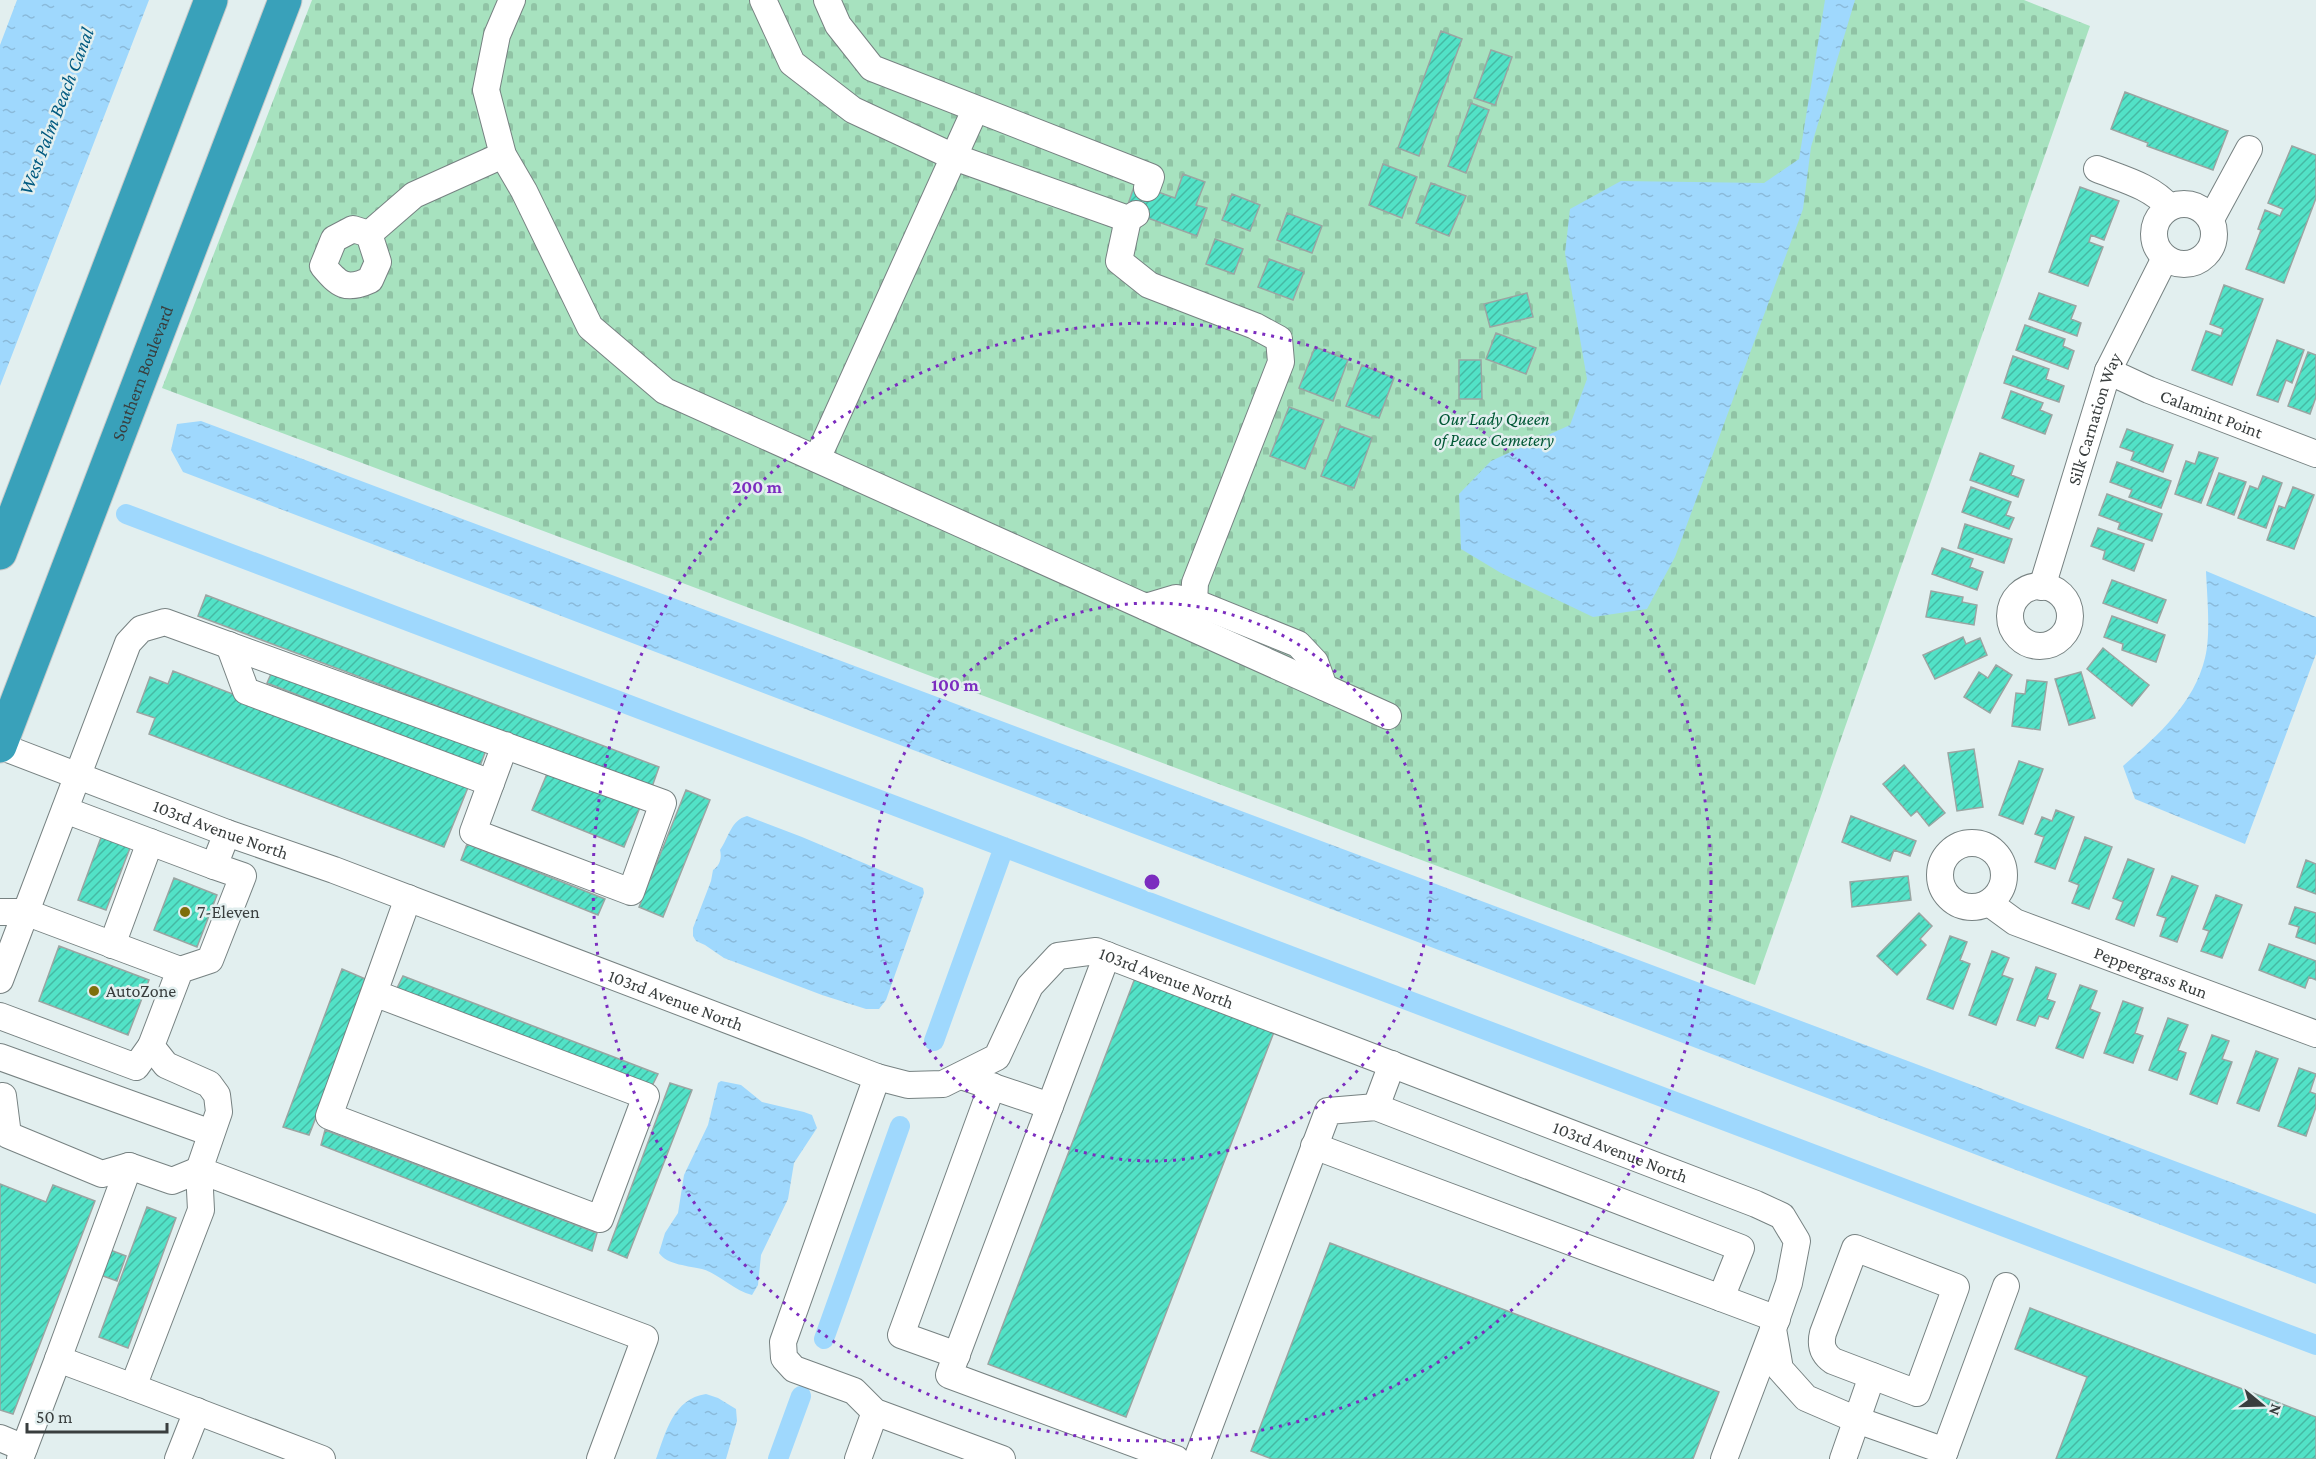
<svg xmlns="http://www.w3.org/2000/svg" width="2316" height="1459" viewBox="0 0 2316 1459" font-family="'Crimson Pro',serif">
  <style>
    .cemetery { fill: url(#cemetery-stones) }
    .water { fill: url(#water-ripples) }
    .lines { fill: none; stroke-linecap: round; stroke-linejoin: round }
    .canal { stroke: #9fd8fd; stroke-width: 20 }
    .building { fill: url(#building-hatch); stroke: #9aa5a2; stroke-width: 1.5 }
    .minor-casing { stroke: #778282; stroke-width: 28 }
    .highway-casing { stroke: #c8c9c9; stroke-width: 35 }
    .minor { stroke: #fff; stroke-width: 26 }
    .highway { stroke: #39a1ba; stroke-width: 33 }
    .ring { fill: none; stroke: #7b2cbf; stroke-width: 3; stroke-dasharray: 3 6 }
    .poi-dot { fill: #7e6f0c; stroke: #e2efef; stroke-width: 2 }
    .labels { text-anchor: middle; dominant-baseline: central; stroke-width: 5; stroke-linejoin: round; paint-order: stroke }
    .street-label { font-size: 18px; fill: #393e3e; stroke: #e2efef }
    .park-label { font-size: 18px; font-style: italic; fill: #005835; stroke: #e2efef }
    .poi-label { font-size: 18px; fill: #393e3e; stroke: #e2efef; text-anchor: start }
    .water-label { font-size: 20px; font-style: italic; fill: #005a80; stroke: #e2efef }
    .centre { fill: #7b2cbf; stroke: #e2efef; stroke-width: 3 }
    .ring-label { font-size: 18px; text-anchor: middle; font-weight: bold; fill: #7b2cbf; stroke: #e2efef; stroke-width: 5; stroke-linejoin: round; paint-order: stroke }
  </style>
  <defs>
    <pattern id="cemetery-stones" width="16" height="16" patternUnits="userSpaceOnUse" patternTransform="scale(1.5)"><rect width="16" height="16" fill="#a7e2bf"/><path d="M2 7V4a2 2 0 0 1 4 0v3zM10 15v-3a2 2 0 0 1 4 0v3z" fill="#90c3a5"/></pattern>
    <pattern id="water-ripples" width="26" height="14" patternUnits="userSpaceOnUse" patternTransform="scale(1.5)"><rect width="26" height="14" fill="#9fd8fd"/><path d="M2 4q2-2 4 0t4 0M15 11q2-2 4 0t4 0" fill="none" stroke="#8abada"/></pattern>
    <pattern id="building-hatch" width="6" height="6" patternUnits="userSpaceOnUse" patternTransform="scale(1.5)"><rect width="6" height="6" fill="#52e2c7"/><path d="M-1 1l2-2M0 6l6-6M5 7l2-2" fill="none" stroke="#45b9a3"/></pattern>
  </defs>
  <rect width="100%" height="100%" fill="#e2efef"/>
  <path class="cemetery" d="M312,0H2024L2090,26L1755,985L162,388Z"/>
  <path class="water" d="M17,0H149L0,386V45Z
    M1825,0H1855L1811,147L1803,209L1675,557L1647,609L1593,617L1501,573L1461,549L1459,494L1491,461L1570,425L1587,379L1565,253L1570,209L1621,181L1764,183L1799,159Z
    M201,421L2316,1214V1284L183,472L171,450L177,424Z
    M2206,571L2316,617V654L2245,844L2135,799L2123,766C2157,736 2194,704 2205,658C2211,634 2207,596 2206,571Z
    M747,816L802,837L923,888L924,893L886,1000L879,1009H866L822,995L724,958L705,945L696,941L693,936V928L711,881L713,870C720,865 722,858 720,850C729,837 731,820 747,816Z
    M721,1081L741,1085L762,1102L804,1112L812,1115L817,1128L794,1163L788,1199L761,1255L758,1285L752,1295C734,1291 718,1273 702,1269C690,1266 667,1265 659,1253L665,1233L678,1213L684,1175L708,1125L718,1083Z
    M706,1394L718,1398L736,1409L737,1421L726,1459H656C666,1432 673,1399 706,1394Z"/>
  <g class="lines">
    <path class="canal" d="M126,514L2316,1345
      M934,1041L1004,847
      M824,1339L900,1126
      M778,1459L801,1396"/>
  </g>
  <path class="building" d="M1441,31L1462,39L1419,156L1398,148Z
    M1491,50L1512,57L1495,105L1474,98Z
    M2125,92L2228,131L2213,170L2147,146L2148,143L2111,129Z
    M1471,103L1489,110L1466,173L1448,166Z
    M2292,146L2316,155V198L2284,283L2246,269L2261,230L2258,229L2265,210L2280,216L2283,209L2268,203Z
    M1383,164L1417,177L1402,218L1369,205Z
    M1183,174L1205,182L1196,205L1207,208L1197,236L1126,210L1135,184L1175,198Z
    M1431,183L1466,196L1449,236L1416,223Z
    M2080,187L2119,201L2104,240L2091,235L2089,242L2103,247L2088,286L2049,272Z
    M1232,194L1260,205L1250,231L1222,220Z
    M1287,213L1322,226L1312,253L1277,240Z
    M1215,239L1243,249L1234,274L1206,264Z
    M1269,259L1304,272L1293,300L1258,287Z
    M2224,285L2263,299L2232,385L2192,370L2206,331L2221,336L2223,329L2210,324Z
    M1527,293L1533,317L1490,327L1484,304Z
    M2039,293L2076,306L2071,319L2081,323L2077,336L2029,319Z
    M2025,325L2065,339L2063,346L2074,351L2068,369L2016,350Z
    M1496,333L1536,348L1526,374L1486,359Z
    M2277,340L2304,350L2292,383L2286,380L2278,402L2257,395Z
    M1315,347L1348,360L1333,401L1299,388Z
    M2308,352L2316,355V397L2310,414L2288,406Z
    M2013,356L2049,369L2046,379L2064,386L2059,402L2004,383Z
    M1459,360H1481L1482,399H1459Z
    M1362,365L1394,378L1379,418L1346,406Z
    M2011,391L2043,403L2040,410L2052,415L2045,434L2002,418Z
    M1289,407L1324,420L1305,469L1270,456Z
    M1340,426L1372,438L1354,488L1321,476Z
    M2127,429L2173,445L2163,472L2131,460L2134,452L2120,447Z
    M2199,452L2218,458L2201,503L2175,494L2186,461L2195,464Z
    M1980,453L2014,466L2011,475L2024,480L2018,497L1970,480Z
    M2117,462L2171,481L2161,508L2129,497L2132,490L2110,482Z
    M2219,473L2246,482L2234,515L2207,505Z
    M2263,476L2282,483L2266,528L2238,518L2250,486L2258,489Z
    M1971,487L2011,502L2006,515L2014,518L2009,529L1962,512Z
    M2293,487L2314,495L2294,549L2267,540L2279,506L2285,508Z
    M2107,494L2162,514L2152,541L2118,529L2120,523L2099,515Z
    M1965,524L2012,539L2004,563L1958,548Z
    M2098,528L2144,544L2134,571L2103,559L2105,551L2091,546Z
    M1942,548L1973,559L1970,567L1983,572L1977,590L1932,574Z
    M2112,580L2166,600L2157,623L2103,603Z
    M1931,591L1963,597L1962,602L1977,605L1974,625L1926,617Z
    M206,595L659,767L652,787L198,616Z
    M2112,616L2165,635L2156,662L2122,650L2123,644L2104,637Z
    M1963,637L1966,644L1980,638L1987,655L1935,679L1923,655Z
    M2103,648L2149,685L2132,706L2087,669Z
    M1996,665L2012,675L1990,713L1964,697L1979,672L1988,678Z
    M274,667L486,750L480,766L267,683Z
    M173,671L469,785L444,847L149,734L155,718L137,712L150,677L168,684Z
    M2081,672L2095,718L2069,725L2055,679Z
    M2027,680L2047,682L2040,730L2012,726L2016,693L2025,694Z
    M1974,749L1983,807L1957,811L1948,753Z
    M2019,761L2043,769L2023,824L1999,815Z
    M1904,765L1945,813L1929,826L1917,811L1911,816L1883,784Z
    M549,769L641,805L624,847L532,810Z
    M686,790L710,800L663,917L639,907Z
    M2056,810L2074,817L2055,869L2035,862L2044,837L2035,834L2042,817L2052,821Z
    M1851,816L1916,841L1910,856L1894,850L1890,861L1842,842Z
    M103,832L132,843L106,910L78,900Z
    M2085,837L2112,847L2089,909L2072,903L2079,885L2069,881Z
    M467,844L605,899L598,915L461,860Z
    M2128,859L2154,869L2134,926L2116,919L2123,902L2113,898Z
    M2306,860L2316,864V894L2297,887Z
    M1908,876L1911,900L1852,907L1850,882Z
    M2172,876L2198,886L2177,942L2160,936L2166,918L2157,915Z
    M174,878L217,895L197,947L154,930Z
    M2216,895L2242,905L2222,958L2201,951L2209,931L2203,929Z
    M2295,907L2316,913V944L2296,937L2299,927L2289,924Z
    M1919,913L1932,926L1920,939L1926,945L1897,975L1877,956Z
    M1950,936L1967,942L1960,960L1970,964L1953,1009L1927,999Z
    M2269,944L2316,961V980L2309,977L2305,988L2259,970Z
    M59,946L149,980L128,1035L39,1001Z
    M1992,951L2009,958L2002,975L2013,979L1996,1025L1969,1015Z
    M2036,967L2056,974L2047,999L2055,1002L2048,1019L2039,1016L2035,1026L2017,1020Z
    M342,969L370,981L309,1135L283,1127Z
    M403,976L658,1074L652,1086L397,988Z
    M1135,978L1274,1032L1126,1417L988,1364Z
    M2080,985L2097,991L2090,1009L2100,1013L2083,1058L2056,1048Z
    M2123,1001L2143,1008L2135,1033L2143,1036L2133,1063L2104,1053Z
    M2168,1018L2188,1025L2178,1050L2186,1053L2177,1080L2149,1070Z
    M2212,1035L2229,1041L2222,1059L2232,1062L2217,1104L2190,1094Z
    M2256,1051L2278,1059L2259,1111L2237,1103Z
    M2299,1068L2316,1074L2310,1092L2316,1094V1107L2306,1136L2278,1126Z
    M670,1083L692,1090L627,1258L608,1250Z
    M325,1130L597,1233L592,1251L321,1145Z
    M0,1184L46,1202L53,1185L95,1201L13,1414L0,1410Z
    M147,1207L176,1218L128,1348L99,1337Z
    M1330,1243L1719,1392L1693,1459H1272L1251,1451Z
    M105,1248L126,1256L117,1281L95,1273Z
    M2030,1308L2316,1417V1459H2056L2087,1377L2015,1349Z"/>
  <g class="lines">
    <defs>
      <g id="minor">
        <path d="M512,0L497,35L486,90L503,155L524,191L590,327L665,391L1388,716"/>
        <path d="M763,0L792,63L853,110L954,157L1128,219L1136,214"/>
        <path d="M827,0L838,25L872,68L1151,177L1147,188"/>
        <path d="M2097,169C2122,179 2151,186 2169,207"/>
        <circle cx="2184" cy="234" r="30"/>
        <path d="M1128,219L1119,261L1149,285L1255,326L1279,339L1281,362L1195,583L1194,602"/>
        <path d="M2211,219L2249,149"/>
        <path d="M369,234L353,229L334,239L323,266C339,285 346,291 370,280L378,262L369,234L414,195L503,155"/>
        <path id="s1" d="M2108,371L2149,390L2316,454"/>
        <path d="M817,459L975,110"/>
        <circle cx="2040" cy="616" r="30"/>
        <path id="s2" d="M2042,587L2108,371L2165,258"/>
        <path d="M1146,607L1176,598L1194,602L1298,644L1315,662L1324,687"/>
        <path d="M229,645L246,691L491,783"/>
        <path id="s3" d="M0,746L227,833L334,870L877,1077L908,1085L943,1084L997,1057L1030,986L1058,956L1096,951L1756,1204L1782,1216L1797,1241L1789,1283L1773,1329L1780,1369L1806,1398L1857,1420L1945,1451"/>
        <path d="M65,810L214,866"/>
        <path d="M227,833L214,866L243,876L210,960L180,970L151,1046L166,1065L209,1084L217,1095L219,1112L199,1170L645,1338L600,1459"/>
        <circle cx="1972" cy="875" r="32"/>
        <path id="s4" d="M1989,903L2015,922L2316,1034"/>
        <path d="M0,912H25L180,970"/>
        <path d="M112,945L150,842"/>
        <path d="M0,980L128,643L141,629L165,622L663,803L631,892L473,832L505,745"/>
        <path d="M374,993L646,1096L600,1219L329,1116C356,1043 382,971 408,898"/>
        <path d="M0,1016L136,1067L151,1046"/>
        <path d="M0,1057L211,1133"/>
        <path d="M961,1076L1050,1106L949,1375L1176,1459"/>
        <path d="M877,1077L783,1342L784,1358L794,1369L854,1391L875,1412L1002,1459"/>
        <path d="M3,1096L8,1135L102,1174L129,1166L172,1181L199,1170L201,1210L133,1387L322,1459"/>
        <path d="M1050,1106L1107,955"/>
        <path d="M1376,1107L1392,1064"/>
        <path d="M1314,1146L1721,1298"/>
        <path d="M1855,1248L1956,1287L1917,1393L1833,1361C1823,1354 1820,1345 1823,1333Z"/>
        <path d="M957,1355L901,1335L992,1086"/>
        <path d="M58,1359L129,1166"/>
        <path d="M0,1438L24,1448"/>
        <path d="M20,1459L58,1359L133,1387"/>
        <path d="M178,1459L197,1411"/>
        <path d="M858,1459L875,1412"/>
        <path d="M1197,1459L1328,1111L1376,1107L1741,1248L1721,1298L1777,1319"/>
        <path d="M1724,1459L1773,1330"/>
        <path d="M1843,1459L1872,1376"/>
        <path d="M1942,1459L2006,1286"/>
      </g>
      <g id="highway">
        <path d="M0,553L211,0"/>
        <path id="s5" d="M0,746L285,0"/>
      </g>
    </defs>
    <use href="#minor" class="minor-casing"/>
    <use href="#highway" class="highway-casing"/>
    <use href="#minor" class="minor"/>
    <use href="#highway" class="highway"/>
  </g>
  <g class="ring">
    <circle cx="1152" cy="882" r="279"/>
    <circle cx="1152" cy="882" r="559"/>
  </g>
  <g class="poi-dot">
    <circle cx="185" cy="912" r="6"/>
    <circle cx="94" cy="991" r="6"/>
  </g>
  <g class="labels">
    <g class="street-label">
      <text stroke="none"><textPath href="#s5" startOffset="399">Southern Boulevard</textPath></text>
      <text stroke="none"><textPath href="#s1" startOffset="112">Calamint Point</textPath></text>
      <text stroke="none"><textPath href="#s2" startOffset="176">Silk Carnation Way</textPath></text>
      <text stroke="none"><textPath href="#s3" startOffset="236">103rd Avenue North</textPath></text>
      <text stroke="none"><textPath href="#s4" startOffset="177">Peppergrass Run</textPath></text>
      <text stroke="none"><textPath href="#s3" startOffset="1298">103rd Avenue North</textPath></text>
      <text stroke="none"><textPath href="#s3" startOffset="722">103rd Avenue North</textPath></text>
      <text stroke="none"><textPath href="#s3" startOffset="1784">103rd Avenue North</textPath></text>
    </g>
    <g class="park-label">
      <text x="1494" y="419">Our Lady Queen<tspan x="1494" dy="21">of Peace Cemetery</tspan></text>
    </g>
    <g class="poi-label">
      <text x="197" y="912">7-Eleven</text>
      <text x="106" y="991">AutoZone</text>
    </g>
    <g class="water-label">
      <text transform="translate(56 111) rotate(-69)">West Palm Beach Canal</text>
    </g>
  </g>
  <circle cx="1152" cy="882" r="9" class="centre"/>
  <g class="ring-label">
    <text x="757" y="493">200 m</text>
    <text x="955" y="691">100 m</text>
  </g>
  <g transform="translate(2262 1405) rotate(109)" stroke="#e2efef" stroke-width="4.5" paint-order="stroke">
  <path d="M0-4.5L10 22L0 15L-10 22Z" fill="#393e3e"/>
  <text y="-9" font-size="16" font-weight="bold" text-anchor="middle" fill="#393e3e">N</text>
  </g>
  <path d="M27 1423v9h140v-9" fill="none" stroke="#393e3e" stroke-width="3"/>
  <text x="36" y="1423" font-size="18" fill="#393e3e" stroke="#e2efef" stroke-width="4.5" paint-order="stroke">50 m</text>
</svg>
